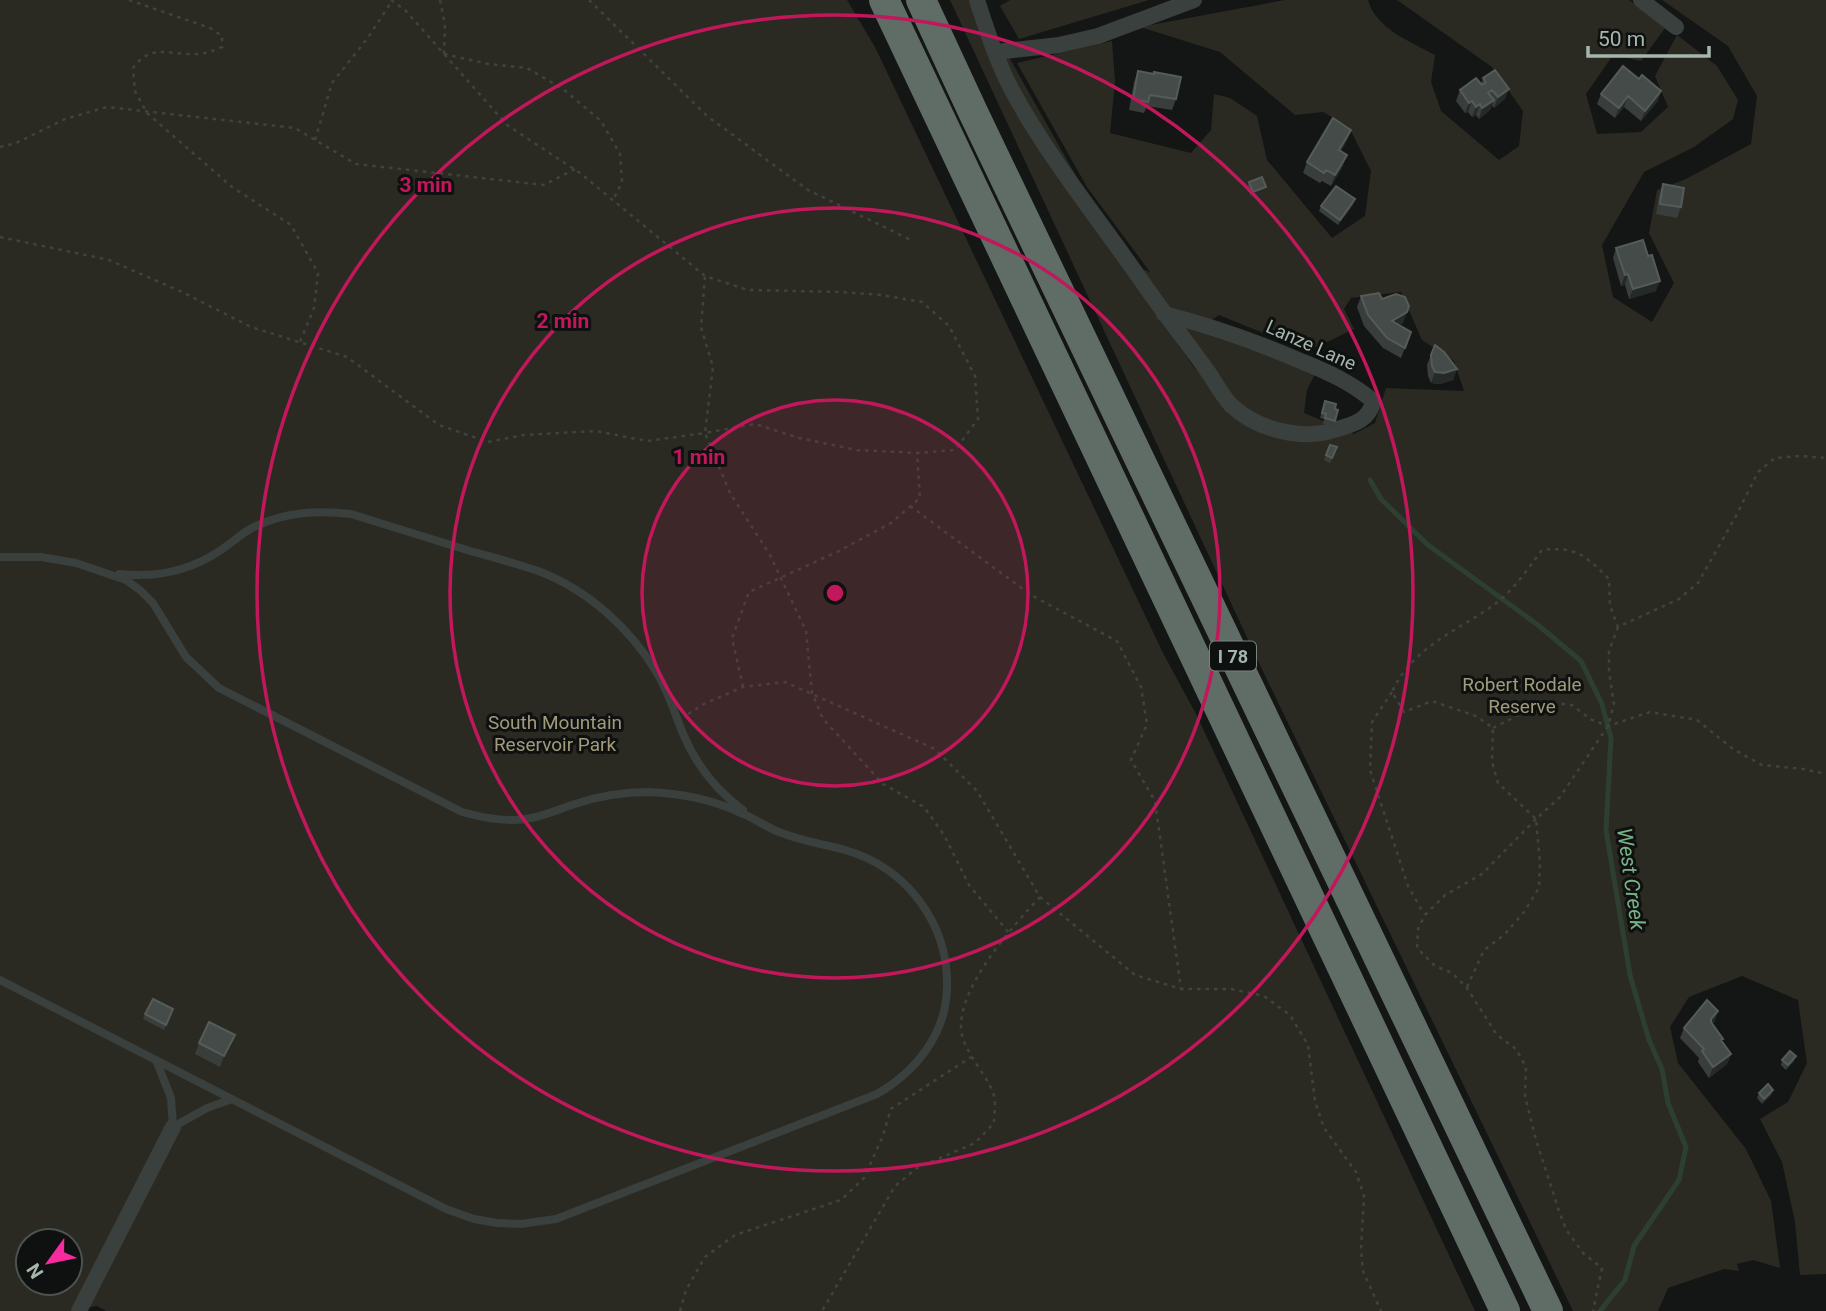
<svg xmlns="http://www.w3.org/2000/svg" width="1826" height="1311" viewBox="0 0 1826 1311" font-family="Roboto,sans-serif">
  <style>
    .green { fill: #2b2a22; fill-rule: evenodd }
    .lines { fill: none; stroke-linecap: round; stroke-linejoin: round }
    .stream { stroke: #2d3f31; stroke-width: 5 }
    .path { stroke: #3d4440; stroke-width: 2.5; stroke-dasharray: 3.5 5; stroke-linecap: butt }
    .lane { stroke: #39403d; stroke-width: 8 }
    .street { stroke: #39403d; stroke-width: 16 }
    .highway { stroke: #606c66; stroke-width: 30 }
    .wall { fill: #393e3c }
    .shaded-wall { fill: #252928 }
    .building { fill: #454b49; stroke: #545c58; stroke-width: 2 }
    .ring { fill: none; stroke: #c2185b; stroke-width: 3.5 }
    .labels { text-anchor: middle; dominant-baseline: central; stroke-width: 6; stroke-linejoin: round; paint-order: stroke }
    .shield { fill: #0f1110; stroke: #78847e; stroke-width: 2 }
    .shield-label { font-size: 18px; font-weight: bold; fill: #a5b6ad }
    .street-label { font-size: 19px; fill: #a5b6ad; stroke: #0f1110 }
    .park-label { font-size: 19px; fill: #a29b7b; stroke: #0f1110 }
    .water-label { font-size: 21px; font-style: italic; fill: #7ab387; stroke: #0f1110 }
    .centre { fill: #c2185b; stroke: #0f1110; stroke-width: 3.5 }
    .ring-label { font-size: 21px; text-anchor: middle; font-weight: bold; fill: #c2185b; stroke: #0f1110; stroke-width: 6; stroke-linejoin: round; paint-order: stroke }
  </style>
  <rect width="100%" height="100%" fill="#141615"/>
  <path class="green" d="M0,0H847L876,49L1163,653L1197,716L1475,1311H106L97,1306L70,1311H0ZM28,1241H70V1283H28Z
    M950,0H971L981,31L1006,52L1084,190L1137,267L1150,272L1087,187L1017,63L1112,41L1115,82L1110,133L1191,153L1211,130L1214,94L1230,98L1257,116L1267,160L1332,238L1365,216L1371,171L1349,127L1323,112L1295,115L1220,52L1140,27L1285,0H1368C1375,28 1411,42 1435,55L1431,82L1441,111L1499,160L1519,146L1523,111L1492,67L1397,0H1629L1665,28L1641,61L1613,55L1586,94L1597,134L1641,132L1668,107L1655,76L1677,35L1717,66L1738,100L1733,119L1694,147L1644,172L1602,245L1613,297L1652,322L1674,283L1649,233L1657,190L1686,179L1751,144L1757,96L1728,46L1662,0H1826V1274L1800,1275L1795,1222L1782,1162L1760,1119L1788,1102L1807,1063L1798,1000L1742,976L1689,997L1670,1027L1678,1063L1746,1149L1771,1201L1780,1268L1753,1260L1737,1264L1739,1271L1724,1269L1668,1288L1658,1311H1573L1258,661ZM1401,292L1422,340L1454,361L1464,391L1386,388L1375,423L1354,434L1304,413L1307,390L1315,374L1231,337L1197,330L1219,315L1308,351L1354,329L1344,309L1351,298ZM1177,343L1219,378L1195,369Z
    M1010,0H1149L1019,39L1000,6Z"/>
  <g class="lines">
    <path class="stream" d="M1370,480L1381,499L1428,545L1538,625L1581,661L1602,704L1611,738L1606,830L1630,975L1649,1040L1662,1069L1668,1103L1686,1147L1679,1180L1634,1246L1625,1280L1600,1311"/>
    <path class="path" d="M129,0L210,28L222,36V47C213,51 205,54 195,54C168,55 151,43 133,68L135,91L147,113L232,187L291,225L318,273L314,308L300,342
      M391,0L405,10L507,125L580,173L705,276L748,290L841,292L881,295L922,302L949,326L975,376L978,419L955,450L917,453L857,450L799,438L755,424L705,433L713,367L701,327L705,276
      M440,0L445,25L444,54
      M589,0L707,116L808,190L913,241
      M444,54L489,64L527,68L563,89L601,121L620,154L622,182L613,200
      M315,140L332,83L367,39L392,1
      M0,147L16,143L65,119L107,107L295,128L356,164L544,185L575,169
      M0,237L109,260L182,292L251,327L347,357L439,425L488,442L524,435L596,431L647,441L705,433L730,493L770,555L806,631L812,693L823,719L883,784L924,807L944,835L969,885L1009,933
      M910,506L1031,595L1117,641L1141,687L1147,724L1131,760L1155,801L1181,989
      M1618,627L1609,651V672L1614,704L1608,726L1560,797L1536,819L1498,783L1492,762L1493,728L1476,716L1432,701L1404,712L1392,692C1413,645 1461,630 1499,601C1516,587 1529,567 1542,550C1576,546 1586,556 1609,579L1610,606L1618,627L1679,599L1698,583L1736,516L1758,472L1775,458L1799,456L1826,458
      M743,687L732,638L749,592L837,552L891,523L920,498L917,453
      M1392,692L1372,722L1370,770L1408,886L1424,914
      M688,714L704,704L743,687L785,682L935,749L977,791L1040,897C1013,926 949,996 963,1039C970,1059 989,1078 994,1096C996,1104 994,1115 994,1123L975,1143L917,1168L895,1186L822,1311
      M1493,728L1515,717L1537,701L1572,705L1590,719L1608,726L1650,712L1697,720L1733,749L1762,765L1803,769L1826,774
      M1536,819L1482,874L1445,895L1425,915L1418,929L1417,948L1435,966L1452,973L1467,988L1497,1035L1516,1049L1526,1067L1525,1096L1536,1140L1560,1214L1567,1231L1584,1254L1602,1268L1593,1311
      M1040,897L1135,975L1181,989H1231L1264,996L1290,1015L1308,1045L1315,1101L1324,1128L1356,1172L1364,1196L1361,1249L1363,1271L1381,1311
      M1467,987L1484,950L1504,935L1524,912L1539,888L1540,863L1536,819
      M680,1311L686,1290L705,1257L735,1235L841,1200L864,1178L882,1138L891,1109L971,1057"/>
    <path class="lane" d="M0,557H41L76,563L126,580L140,590L153,603L186,657L219,688L462,812C483,818 503,822 525,819C542,817 559,809 575,804C599,796 624,792 648,792C680,793 713,800 741,813C754,818 766,827 779,832C801,841 823,844 845,850C908,868 949,925 947,988C946,1035 915,1072 877,1094L556,1219L521,1224L497,1223L474,1219L446,1209L0,980
      M119,574C155,578 190,571 221,550C233,542 243,532 256,526C287,512 317,510 351,514C390,526 429,538 467,550C491,557 515,563 538,571C587,589 631,629 657,673C669,693 675,715 684,736C697,766 717,791 743,810
      M156,1060L171,1098L173,1127L207,1108L232,1099"/>
    <path class="street" d="M977,0C987,31 998,65 1014,94C1051,161 1100,221 1143,283C1163,312 1185,340 1206,369C1214,380 1221,394 1230,404C1255,429 1301,441 1334,430C1351,425 1370,421 1373,401C1352,383 1328,372 1303,362C1257,342 1212,326 1164,314
      M1641,0L1676,27
      M996,52L1059,45L1098,36L1194,0
      M79,1311L173,1127"/>
    <path class="highway" d="M884,0L1505,1311
      M921,0L973,112L1548,1311"/>
  </g>
  <path class="wall" d="M1623,66L1658,101L1641,121L1624,107L1615,118L1597,104L1601,94Z
    M1138,71L1176,99L1172,110L1147,106L1144,113L1129,110L1134,82Z
    M1483,78L1505,99L1494,108L1492,105L1490,110L1479,119L1476,115L1472,117L1468,112L1465,113L1456,101L1460,90L1481,84Z
    M1351,130L1347,140L1341,151L1343,166L1331,186L1322,181L1320,183L1303,173L1307,162Z
    M1249,182L1264,192L1251,197L1247,187Z
    M1663,184L1681,207L1677,218L1656,214L1659,195Z
    M1353,205L1338,225L1319,211L1321,206Z
    M1616,248L1656,291L1629,299L1625,285L1621,286L1613,258Z
    M1361,296L1382,299L1403,323L1399,325L1411,332L1401,358L1383,348L1364,326L1357,307Z
    M1431,355L1457,369L1453,380L1440,384L1431,383L1428,376L1427,365Z
    M1325,401L1335,409L1338,410L1333,426L1323,424L1324,419L1320,418Z
    M1330,445L1337,447L1330,463L1324,460Z
    M173,1009L164,1030L143,1019L145,1014Z
    M1715,1021L1712,1024L1722,1042L1731,1054L1727,1064L1709,1078L1698,1062L1699,1058L1680,1038L1684,1028Z
    M235,1035L220,1067L195,1054L199,1043Z
    M1782,1060L1794,1061L1786,1070L1781,1065Z
    M1773,1090L1771,1095L1762,1104L1757,1098L1759,1093Z"/>
  <path class="shaded-wall" d="M1509,89L1505,99L1494,108L1498,97Z
    M1661,91L1658,101L1641,121L1645,111Z
    M1628,96L1624,107L1615,118L1619,108Z
    M1494,100L1490,110L1479,119L1482,108Z
    M1472,101L1468,112L1465,113L1469,103Z
    M1480,104L1476,115L1472,117L1476,107Z
    M1351,130L1347,140L1335,161L1339,150Z
    M1347,155L1343,166L1331,186L1335,175Z
    M1266,187L1264,192L1251,197L1253,192Z
    M1355,199L1353,205L1338,225L1340,220Z
    M1628,274L1625,285L1621,286L1625,275Z
    M1660,281L1656,291L1629,299L1633,289Z
    M1407,312L1403,323L1388,332L1392,321Z
    M1457,369L1453,380L1440,384L1431,383L1435,372Z
    M1718,1011L1715,1021L1707,1029L1711,1019Z
    M235,1035L231,1045L220,1067L224,1056Z
    M1731,1054L1727,1064L1709,1078L1713,1067Z
    M1796,1056L1794,1061L1786,1070L1788,1065Z
    M1773,1090L1771,1095L1762,1104L1764,1099Z"/>
  <path class="building" d="M1623,66L1639,79L1642,75L1661,91L1645,111L1628,96L1619,108L1601,94Z
    M1495,70L1509,89L1498,97L1492,90L1488,93L1494,100L1482,108L1480,104L1476,107L1472,101L1469,103L1460,90L1476,78L1482,85L1486,82L1483,78Z
    M1138,71L1154,74V72L1181,77L1176,99L1150,95L1148,102L1133,99Z
    M1333,118L1351,130L1339,150L1347,155L1335,175L1326,170L1324,173L1307,162Z
    M1262,177L1266,187L1253,192L1249,182Z
    M1663,184L1684,188L1681,207L1660,204Z
    M1336,186L1355,199L1340,220L1321,206Z
    M1643,240L1648,256L1652,255L1660,281L1633,289L1628,274L1625,275L1616,248Z
    M1379,293L1382,299L1396,294L1405,297L1409,306L1407,312L1392,321L1411,332L1405,348L1387,338L1368,315L1361,296Z
    M1435,345L1444,352L1457,369L1444,373L1435,372L1432,366L1431,355Z
    M1325,401L1336,404L1335,409L1338,410L1335,421L1325,418L1326,414L1322,413Z
    M1330,445L1337,447L1332,458L1326,455Z
    M153,999L173,1009L166,1025L145,1014Z
    M1707,1000L1718,1011L1711,1019V1022L1723,1039L1721,1040L1731,1054L1713,1067L1702,1051L1704,1049L1684,1028Z
    M209,1022L235,1035L224,1056L199,1043Z
    M1790,1051L1796,1056L1788,1065L1782,1060Z
    M1768,1084L1773,1090L1764,1099L1759,1093Z"/>
  <circle cx="835" cy="593" r="193" fill="#c2185b" fill-opacity=".12"/>
  <g class="ring">
    <circle cx="835" cy="593" r="193"/>
    <circle cx="835" cy="593" r="385"/>
    <circle cx="835" cy="593" r="578"/>
  </g>
  <g class="labels">
    <rect class="shield" x="1210" y="641.5" width="46" height="29" rx="5"/>
    <g class="shield-label">
      <text x="1233" y="656">I 78</text>
    </g>
    <g class="street-label">
      <text transform="translate(1311 345) rotate(24)">Lanze Lane</text>
    </g>
    <g class="park-label">
      <text x="1522" y="684">Robert Rodale<tspan x="1522" dy="22">Reserve</tspan></text>
      <text x="555" y="722">South Mountain<tspan x="555" dy="22">Reservoir Park</tspan></text>
    </g>
    <g class="water-label">
      <text transform="translate(1631 879) rotate(82)">West Creek</text>
    </g>
  </g>
  <circle cx="835" cy="593" r="10" class="centre"/>
  <g class="ring-label">
    <text x="426" y="192">3 min</text>
    <text x="563" y="328">2 min</text>
    <text x="699" y="464">1 min</text>
  </g>
  <g transform="translate(49 1262) rotate(237)"><circle r="33" fill="#0f1110" stroke="#4b534f" stroke-width="2"/>
  <path d="M0-5L12 26L0 18L-12 26Z" fill="#f82aa0"/>
  <text y="-10" font-size="19" font-weight="bold" text-anchor="middle" fill="#a5b6ad">N</text>
  </g>
  <path d="M1588 46v10h121v-10" fill="none" stroke="#a5b6ad" stroke-width="3.5"/>
  <text x="1598" y="46" font-size="21" fill="#a5b6ad" stroke="#0f1110" stroke-width="5" paint-order="stroke">50 m</text>
</svg>
